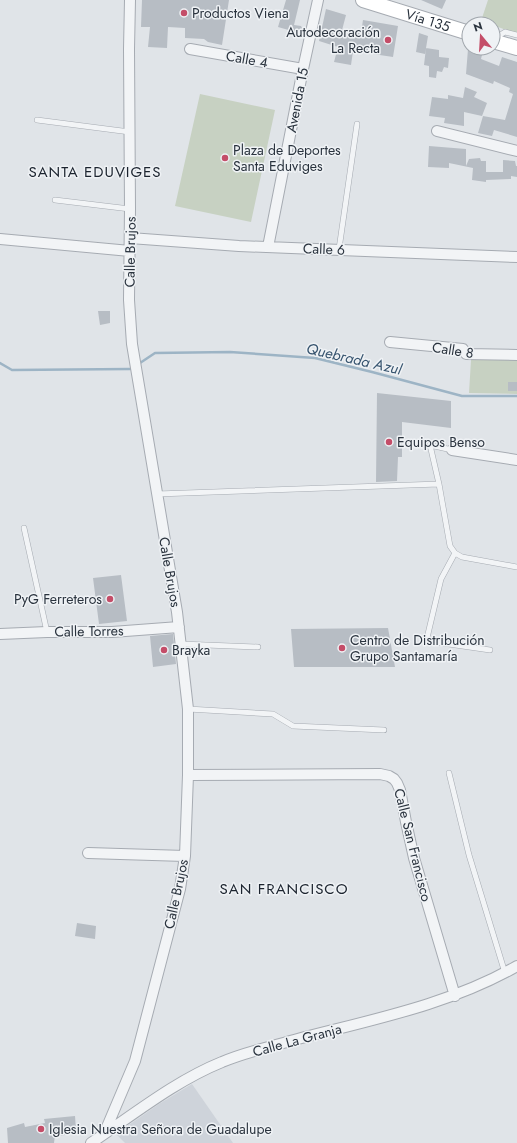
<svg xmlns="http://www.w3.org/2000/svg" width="517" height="1143" viewBox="0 0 517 1143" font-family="Jost,sans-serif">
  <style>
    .built { fill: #ced3da }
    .green { fill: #c7d1c2 }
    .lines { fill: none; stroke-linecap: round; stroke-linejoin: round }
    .stream { stroke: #9db4c5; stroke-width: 2.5 }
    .building { fill: #b7bdc4 }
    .service-casing { stroke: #a6abb2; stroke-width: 6 }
    .minor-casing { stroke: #a6abb2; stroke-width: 12 }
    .secondary-casing { stroke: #a6abb2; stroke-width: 16 }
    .service { stroke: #f2f4f6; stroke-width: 5 }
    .minor { stroke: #f2f4f6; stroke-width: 10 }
    .secondary { stroke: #fff; stroke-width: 14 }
    .poi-dot { fill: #c44d68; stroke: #eff2f5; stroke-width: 1.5 }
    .labels { text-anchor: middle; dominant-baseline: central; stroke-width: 3; stroke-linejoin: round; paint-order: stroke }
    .poi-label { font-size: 14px; fill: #2a333e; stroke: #eff2f5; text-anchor: start }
    .street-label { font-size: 14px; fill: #2a333e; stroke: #eff2f5 }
    .neighbourhood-label { font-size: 15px; letter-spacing: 1px; fill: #1c242f; stroke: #eff2f5 }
    .water-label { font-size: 15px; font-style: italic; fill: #37546f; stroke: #eff2f5 }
  </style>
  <rect width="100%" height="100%" fill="#e0e4e8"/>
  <path class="built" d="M192,1084L233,1143H125L116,1134L159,1104Z"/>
  <path class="green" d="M488,0H517V34L493,25V24L481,21Z
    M200,94L275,110L251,222L175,206Z
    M517,359V394L469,393L471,360Z"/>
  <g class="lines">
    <path class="stream" d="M0,363L12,370L130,369
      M140,363L155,353L230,352L315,358L372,372L462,396H517"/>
  </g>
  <path class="building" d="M142,0H229L222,45L208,42L204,39L185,38V28L168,27L167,48L148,47L150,27H141Z
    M286,0H300L294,25L301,26L304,32L299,33L278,27Z
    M421,0H446L442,9Z
    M326,9L346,15L341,34L361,33L363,20L398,26L393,57L353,51L351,65L334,62L338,47L319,41Z
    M419,33L428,36L425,54L416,52Z
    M426,48L439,50V57L449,58L448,68L444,67L442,72L437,71L436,78L429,77V66L424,65Z
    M468,49L482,55L481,59L499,66L502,57L517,62V137L494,130L492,136L478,133L483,116L505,120L513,94L509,92L510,88L494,81L493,84L466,74Z
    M465,87L477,92L474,97L487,103L482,116L464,112V126L444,123L445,118L429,116L432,97L448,99V95L463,98Z
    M429,146L466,149V166L469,159L480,158L481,161H486V172H503V160L515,161L516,166H517V177L511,176V179L486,180V182L472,180L473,168L449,163V168L428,167Z
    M98,311H110V323L100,325Z
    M508,382H517V391H508Z
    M377,393L451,401V428L402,422V457H398L397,481L376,482Z
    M121,575L127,621L99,624L93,578Z
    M388,628L395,667H294L291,629Z
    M173,634L176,664L153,667L150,636Z
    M77,923L96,926L95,939L75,936Z
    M75,1116L76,1130L62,1136L55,1135L54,1143H8L7,1128L24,1123L25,1127L45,1123L44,1119Z"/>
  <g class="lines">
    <defs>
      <path id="service" d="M494,39L505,32L517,35
        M37,120L130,132
        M55,200L130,209
        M339,249L357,124
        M452,450L430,445L439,484L450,546L455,553L462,557L517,567
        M157,494L439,484
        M24,528L47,632
        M455,553L441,579L427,638L428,641L490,650
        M181,644L258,647
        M188,709L273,714L293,726L384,730
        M449,773L469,855L505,973"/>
      <path id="minor" d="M190,49L303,69
        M437,131L517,151
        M130,238L239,246L517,257
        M0,239L130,251
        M268,247L303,69L318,0
        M390,342L463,349L466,354L517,355
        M452,450L517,460
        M0,634L47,632H112L179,627
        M188,775L380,774L389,776L394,779L397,783L400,790L406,822L414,858L455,996
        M88,853L185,856
        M104,1134L135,1061L180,889L185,856L188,775V709L177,612L132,344L129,300L130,209L129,49L130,0
        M91,1143C133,1115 175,1081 222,1062C245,1052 270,1047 294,1040C370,1020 449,1005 517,966"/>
      <g id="secondary">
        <path id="s1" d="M363,0L469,33"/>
        <path d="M493,41L517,48"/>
      </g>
    </defs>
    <use href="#service" class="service-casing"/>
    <use href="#minor" class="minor-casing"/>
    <use href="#secondary" class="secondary-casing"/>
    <use href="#service" class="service"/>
    <use href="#minor" class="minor"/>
    <use href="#secondary" class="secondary"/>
  </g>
  <g class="poi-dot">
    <circle cx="184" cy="13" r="4"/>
    <circle cx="388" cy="40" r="4"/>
    <circle cx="225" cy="158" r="4"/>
    <circle cx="389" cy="442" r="4"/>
    <circle cx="110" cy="599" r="4"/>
    <circle cx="342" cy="648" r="4"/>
    <circle cx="164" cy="650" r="4"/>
    <circle cx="41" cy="1129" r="4"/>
  </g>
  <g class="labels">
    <g class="poi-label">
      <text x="192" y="13">Productos Viena</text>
      <text x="380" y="32" text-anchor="end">Autodecoración<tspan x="380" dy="16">La Recta</tspan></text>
      <text x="233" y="150">Plaza de Deportes<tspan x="233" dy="16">Santa Eduviges</tspan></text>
      <text x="397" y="442">Equipos Benso</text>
      <text x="102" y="599" text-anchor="end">PyG Ferreteros</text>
      <text x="350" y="640">Centro de Distribución<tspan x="350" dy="16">Grupo Santamaría</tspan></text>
      <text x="172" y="650">Brayka</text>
      <text x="49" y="1129">Iglesia Nuestra Señora de Guadalupe</text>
    </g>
    <g class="street-label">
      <text stroke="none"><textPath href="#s1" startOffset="68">Vía 135</textPath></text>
      <text transform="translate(247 59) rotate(10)">Calle 4</text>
      <text transform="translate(297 100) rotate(-79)">Avenida 15</text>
      <text transform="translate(324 249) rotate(2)">Calle 6</text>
      <text transform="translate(130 252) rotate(-89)">Calle Brujos</text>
      <text transform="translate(453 350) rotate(9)">Calle 8</text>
      <text transform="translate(170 572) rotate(80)">Calle Brujos</text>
      <text transform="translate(89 631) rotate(-1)">Calle Torres</text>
      <text transform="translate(413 845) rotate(76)">Calle San Francisco</text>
      <text transform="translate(176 894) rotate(-78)">Calle Brujos</text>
      <text transform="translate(297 1040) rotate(-15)">Calle La Granja</text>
    </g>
    <g class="neighbourhood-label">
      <text x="95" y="172">SANTA EDUVIGES</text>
      <text x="284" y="889">SAN FRANCISCO</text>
    </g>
    <g class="water-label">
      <text transform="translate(354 359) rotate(13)">Quebrada Azul</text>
    </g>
  </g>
  <g transform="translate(481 36) rotate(342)"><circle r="19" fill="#eff2f5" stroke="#a0a6ac"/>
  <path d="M0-3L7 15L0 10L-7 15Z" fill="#c44d68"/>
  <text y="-6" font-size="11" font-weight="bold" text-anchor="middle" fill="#2a333e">N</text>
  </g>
</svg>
